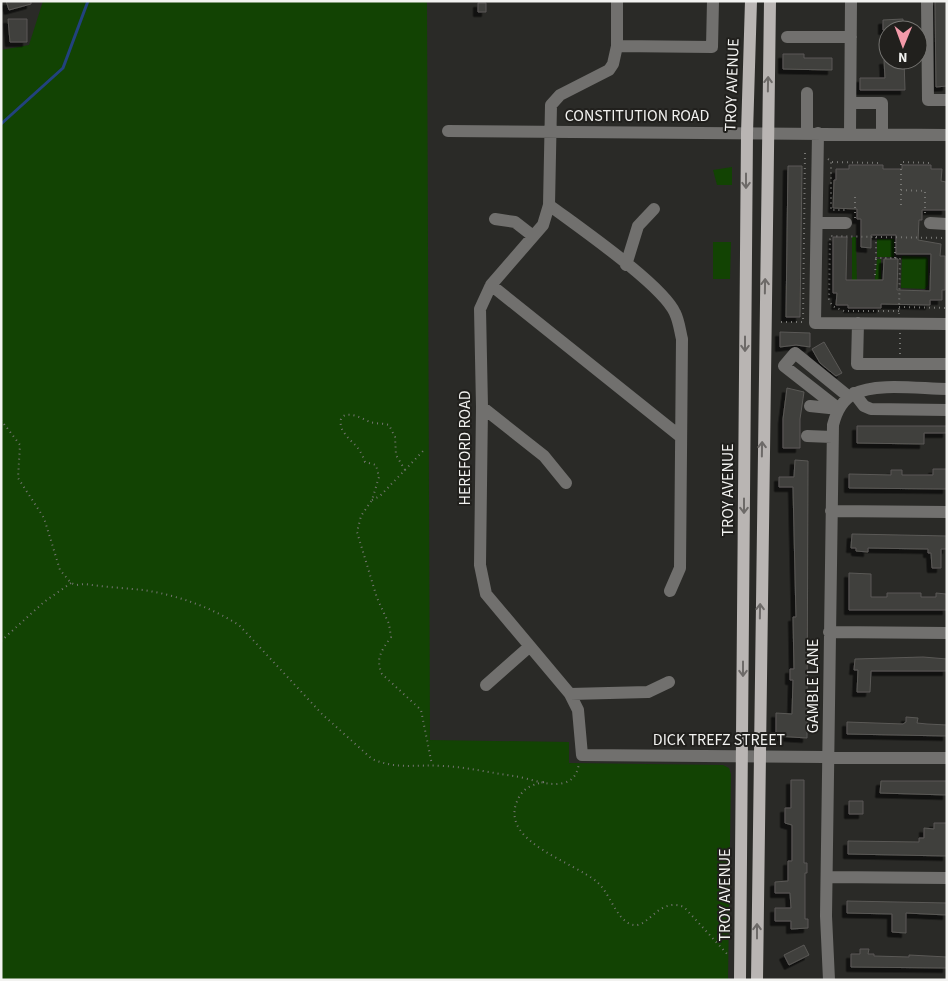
<svg xmlns="http://www.w3.org/2000/svg" width="948" height="981" viewBox="0 0 948 981" font-family="'Source Sans 3',sans-serif">
  <style>
    .green { fill: #124303 }
    .lines { fill: none; stroke-linecap: round; stroke-linejoin: round }
    .stream { stroke: #22427e; stroke-width: 3 }
    .building { fill: #403f3c; stroke: #5a5956; filter: url(#shadow) }
    .path { stroke: #767673; stroke-width: 2; stroke-dasharray: 1 4; stroke-linecap: butt }
    .minor { stroke: #71706e; stroke-width: 12 }
    .major { stroke: #b9b5b3; stroke-width: 12 }
    .oneway { stroke: #6d6a68 }
    .labels { text-anchor: middle; dominant-baseline: central; stroke-width: 4; stroke-linejoin: round; paint-order: stroke }
    .street-label { font-size: 16px; fill: #f2f2f0; stroke: #21201d }
  </style>
  <defs>
    <filter id="shadow"><feDropShadow dx="-4.5" dy="4.5" stdDeviation="0" flood-color="#0009"/></filter>
  </defs>
  <rect width="100%" height="100%" fill="#2a2a27"/>
  <path class="green" d="M43,1H427L430,740L569,742V763L723,765L729,768L731,774L728,980H1V50L29,45Z
    M732,167V185H717L713,170Z
    M852,237H856L857,288H874L877,259H881V289H852Z
    M877,239H894V257H877Z
    M713,242H731L730,279H713Z
    M902,256L926,257L928,259V285L925,289L901,288Z"/>
  <g class="lines">
    <path class="stream" d="M1,124L63,68L88,1"/>
  </g>
  <path class="building" d="M6,1H31V4L9,10Z
    M935,1H947V86L936,87Z
    M478,3H486V12H478Z
    M8,19H27V42H10Z
    M903,19V30H883V20Z
    M783,54H804V58H832V70L783,69Z
    M884,60H904L905,90H860V78H885Z
    M849,165H883V169H902V165H931V169H942L941,181L946,182V210H922V220H919L918,240L941,244L940,256H945V290H942V300H930V305L881,304V308H848V305H836L837,293H833V237H847L846,280H883L884,259H898L897,290L930,291L931,254H896V235H871V248L861,247V219H857V209L833,208L834,180H836V169H849Z
    M788,166H802L800,317H786Z
    M780,332L810,333V347L796,345L780,347Z
    M824,342L842,373L836,376L820,363L812,349Z
    M787,388L804,392L800,419V448H783V419Z
    M857,426H947V433H924V444L857,443Z
    M795,460L808,461L807,738L776,736V713L792,714L793,680H790V669H794L793,617H796L793,487H779V477H794Z
    M933,469H947V489L849,488V474L891,475V470H902V475H933Z
    M852,534L947,536V549H941V568H932L931,553H928V549L868,548V552L856,551V548H851Z
    M849,573L871,574V597H887V593H921V597H936V593L946,594L947,610H849Z
    M923,657L947,659V671H871L870,692H857L858,670H854L855,659Z
    M906,717L918,718L917,723L927,724L947,725V736L847,734V722L903,724L906,722Z
    M791,780H804V863H807V873H805V919H808V928L791,929V921H775V908H791L790,893H775V882L788,881V861H792V825L785,823V808H791Z
    M881,781H947V795L880,793Z
    M849,801H863V814H849Z
    M934,823H947V856L848,854V841L919,842V838H924V828L934,829Z
    M847,901L947,903V915L906,913V933L892,932V914L847,913Z
    M804,945L809,955L789,965L784,955Z
    M860,949H869L868,954H874V956L909,957V955L947,957V968L851,967V954H860Z"/>
  <g class="lines">
    <path class="path" d="M828,159L831,161V210H848
      M832,162L879,163
      M901,190V162L931,163
      M901,205V190L925,191V213
      M855,218V195
      M876,237L947,238
      M895,258V238
      M875,275L876,258
      M899,307L947,308
      M899,311H844L832,306L829,299L830,236L876,237V258H900L899,314
      M781,322H803L805,153L807,151
      M900,354V333
      M1,420L20,445L18,478L44,518L60,570L71,583L76,585L85,584C104,587 124,588 143,590C177,595 210,607 239,625L322,714L372,759C398,770 416,764 443,766C467,767 491,773 514,776C529,778 549,787 563,783C573,781 577,774 579,764
      M405,470L396,455L395,437L389,425C383,423 376,424 370,422C363,419 346,409 341,419C340,423 341,428 343,431C352,445 358,443 365,462L376,465L379,477L372,500L361,516L357,532L377,598L389,624L391,637C382,650 375,658 382,674L421,710L432,765
      M372,500L380,496L425,449
      M1,641L44,602L71,583
      M544,782C530,785 521,789 516,804C503,843 574,862 597,882C610,893 615,917 630,924C648,932 657,896 684,907L729,956"/>
    <path class="minor" d="M713,1L712,47L617,46L613,64L609,70L560,95L551,105L549,205L543,225L491,285L480,309L482,407L480,565L486,594L570,694L578,710L582,755L947,758
      M927,1L928,100H947
      M787,37H851
      M617,46V1
      M851,103H882V134
      M448,131L947,135
      M807,133V93
      M818,133L815,323L947,324
      M850,133L851,1
      M549,205C577,226 663,285 675,313C679,321 680,331 682,339L680,568L670,591
      M495,219L515,222L533,236
      M817,223H846
      M930,223L947,224
      M626,265L638,226L654,209
      M491,285L681,437
      M858,323L857,364H947
      M854,393L864,406L871,409L947,410
      M810,406L839,409
      M482,407L544,456L566,483
      M839,409L784,366L795,353L849,397
      M807,436L832,437
      M831,511L947,512
      M829,632L947,633
      M486,685L529,647
      M570,694L648,692L669,682
      M827,877L947,878
      M829,980L826,916L833,425C836,413 842,400 854,394C875,382 922,389 947,389"/>
    <path class="major" d="M740,980L747,133L751,1
      M757,980L770,1"/>
  </g>
  <defs><path id="oneway-shaft" d="M-6 0H5M1.5-3L5.5 0L1.5 3" fill="none" stroke-width="1.6" stroke-linecap="round" stroke-linejoin="round" transform="scale(1.25)"/></defs>
  <g class="oneway">
    <use href="#oneway-shaft" transform="translate(768 84) rotate(-89)"/>
    <use href="#oneway-shaft" transform="translate(746 181) rotate(90)"/>
    <use href="#oneway-shaft" transform="translate(765 286) rotate(-89)"/>
    <use href="#oneway-shaft" transform="translate(745 344) rotate(90)"/>
    <use href="#oneway-shaft" transform="translate(762 449) rotate(-89)"/>
    <use href="#oneway-shaft" transform="translate(744 506) rotate(90)"/>
    <use href="#oneway-shaft" transform="translate(760 611) rotate(-89)"/>
    <use href="#oneway-shaft" transform="translate(743 669) rotate(90)"/>
    <use href="#oneway-shaft" transform="translate(757 931) rotate(-90)"/>
  </g>
  <g class="labels">
    <g class="street-label">
      <text transform="translate(732 85) rotate(-88)">TROY AVENUE</text>
      <text x="637" y="116">CONSTITUTION ROAD</text>
      <text transform="translate(465 448) rotate(-90)">HEREFORD ROAD</text>
      <text transform="translate(728 490) rotate(-90)">TROY AVENUE</text>
      <text transform="translate(813 686) rotate(-90)">GAMBLE LANE</text>
      <text x="719" y="740">DICK TREFZ STREET</text>
      <text transform="translate(725 895) rotate(-90)">TROY AVENUE</text>
    </g>
  </g>
  <rect width="948" height="981" fill="none" stroke="#f2f2f0" stroke-width="5"/>
  <g transform="translate(903 45) rotate(181)"><circle r="24" fill="#21201d" stroke="#757471"/>
  <path d="M0-4L9 19L0 12L-9 19Z" fill="#f39aa9"/>
  <text y="-8" font-size="14" font-weight="bold" text-anchor="middle" fill="#f2f2f0">N</text>
  </g>
</svg>
